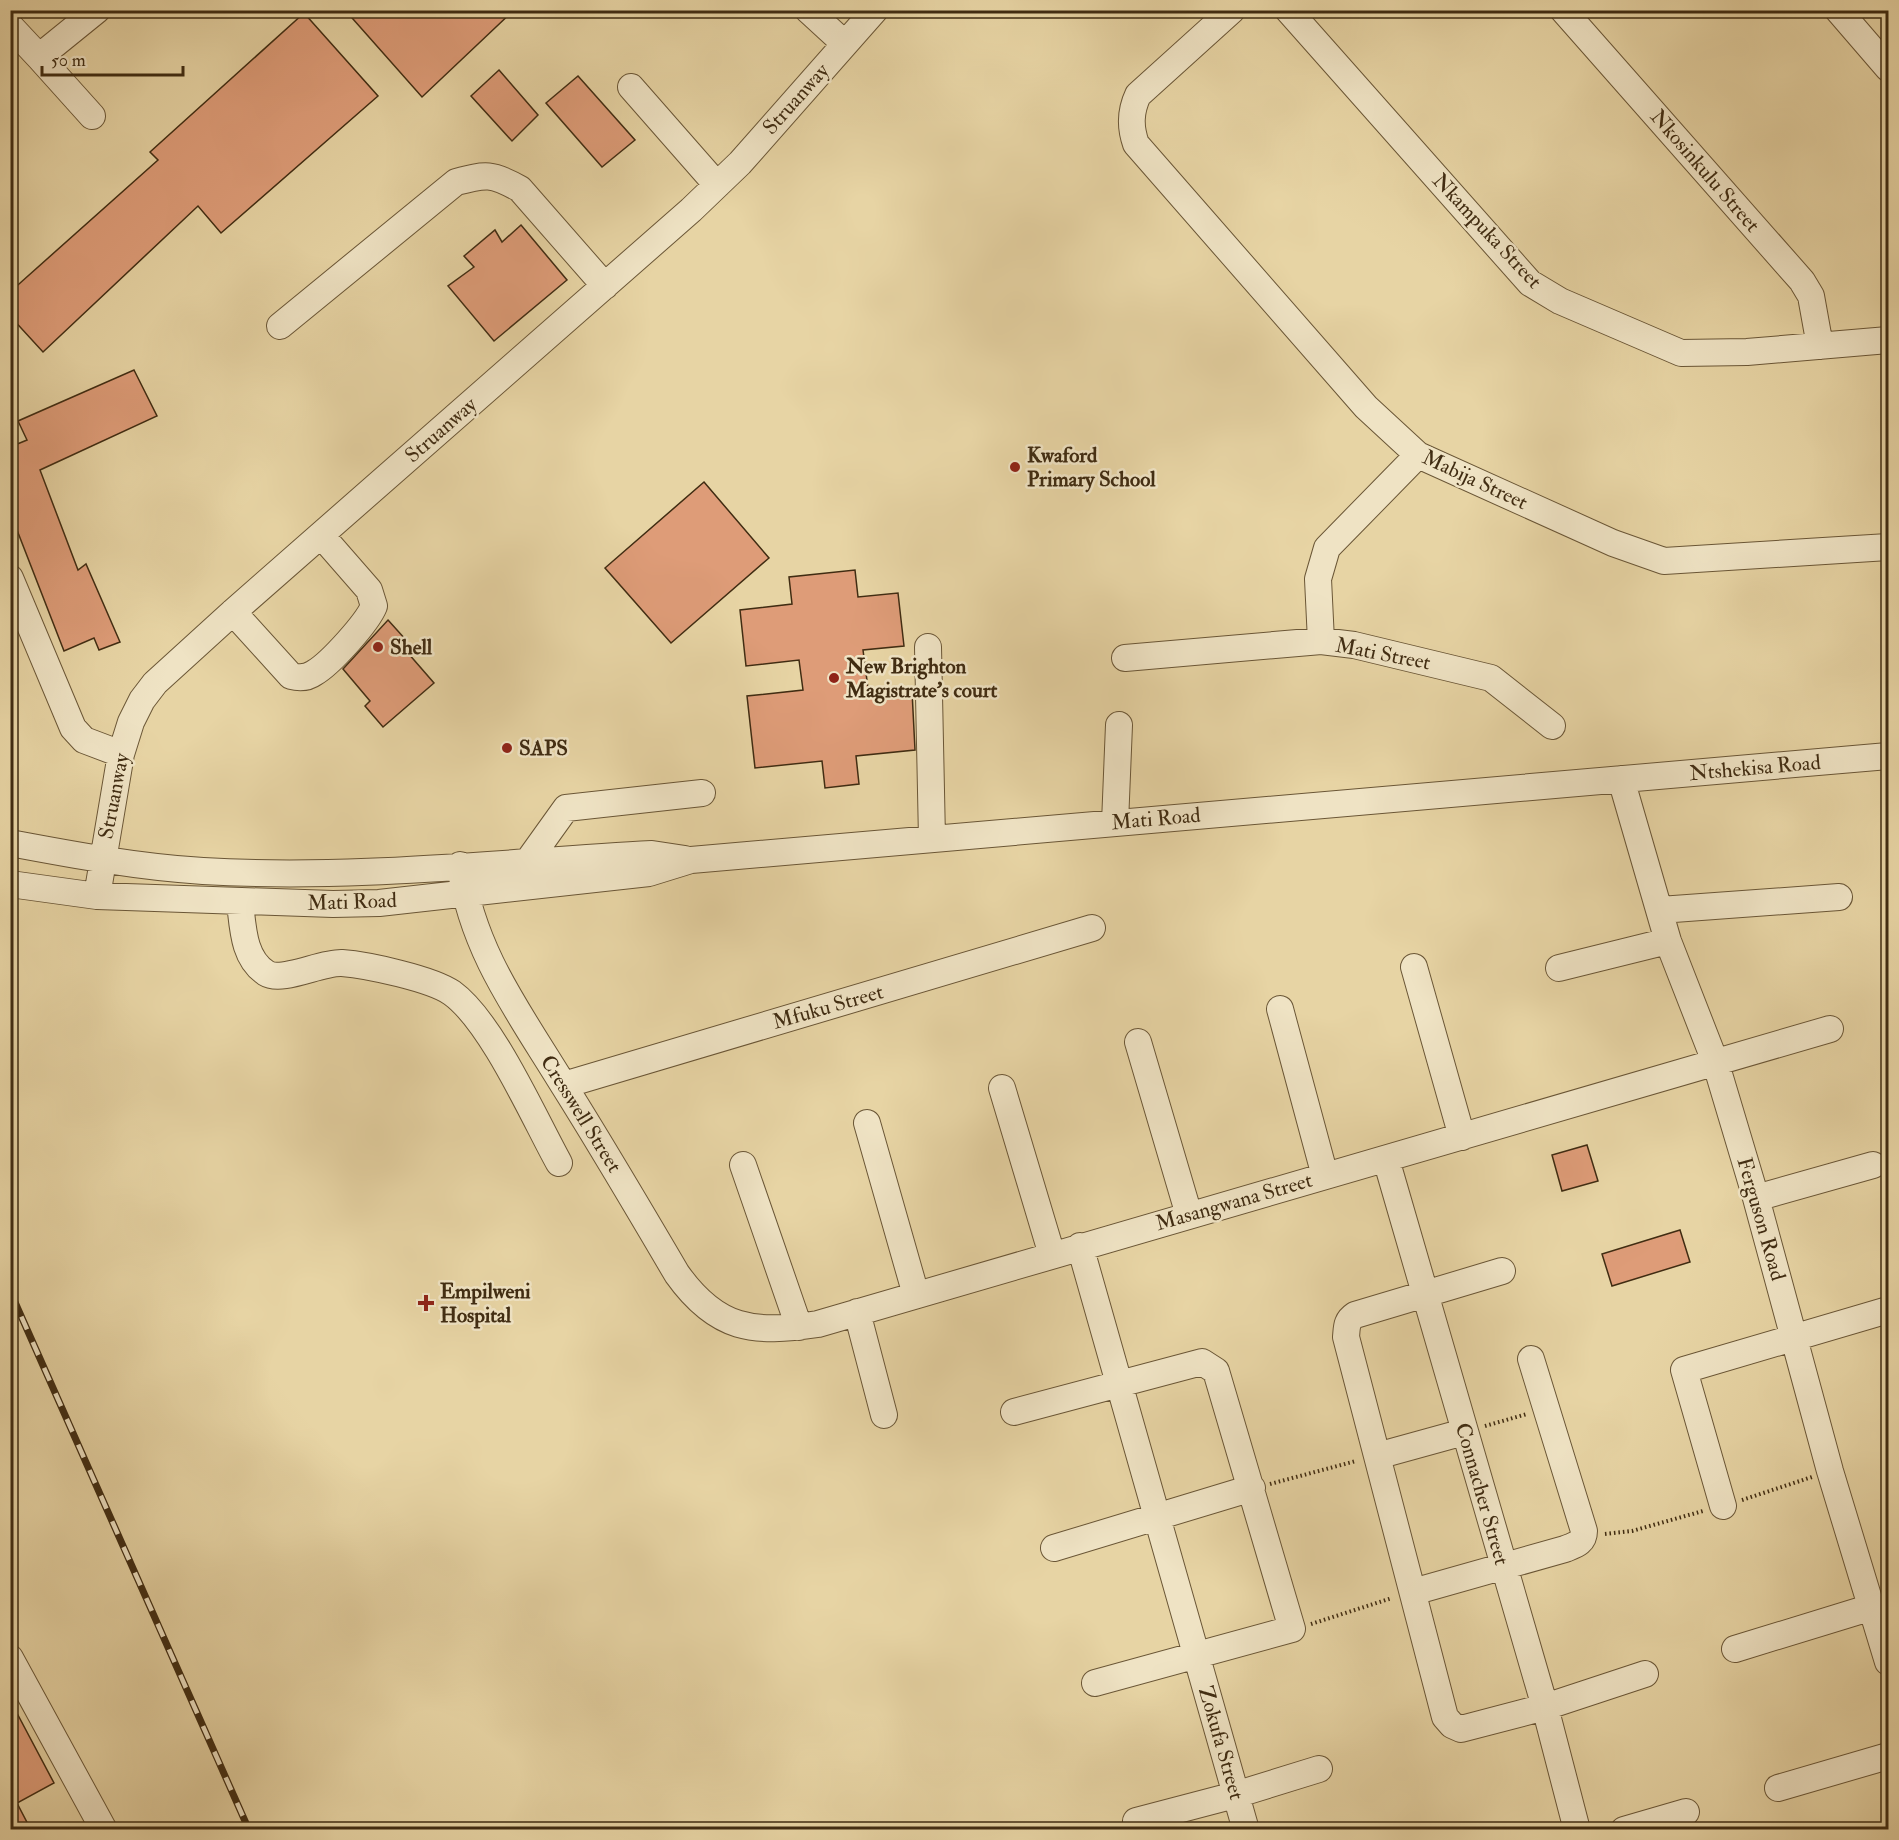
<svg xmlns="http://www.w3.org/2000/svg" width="1899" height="1840" viewBox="0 0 1899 1840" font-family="'IM FELL Double Pica',serif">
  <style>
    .building { fill: #de9c78; stroke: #402c12; stroke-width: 1.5 }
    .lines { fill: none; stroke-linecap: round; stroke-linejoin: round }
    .minor-casing { stroke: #6a5636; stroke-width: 28 }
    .path { stroke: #402c12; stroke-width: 4; stroke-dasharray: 1.5 3; stroke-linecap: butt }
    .minor { stroke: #efe3c4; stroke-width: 26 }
    .rail-casing { stroke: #402c12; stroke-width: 7 }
    .rail { stroke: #efe3c4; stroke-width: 4.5; stroke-dasharray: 14; stroke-linecap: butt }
    .poi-dot { fill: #8f2418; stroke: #efe3c4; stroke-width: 2 }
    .labels { text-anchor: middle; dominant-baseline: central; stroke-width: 5; stroke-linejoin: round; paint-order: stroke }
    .street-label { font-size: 21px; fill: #402c12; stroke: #efe3c4 }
    .poi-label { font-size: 21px; font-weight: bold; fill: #402c12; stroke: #efe3c4; text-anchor: start }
  </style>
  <rect width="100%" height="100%" fill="#e7d4a4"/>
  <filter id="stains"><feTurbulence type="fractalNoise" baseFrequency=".00333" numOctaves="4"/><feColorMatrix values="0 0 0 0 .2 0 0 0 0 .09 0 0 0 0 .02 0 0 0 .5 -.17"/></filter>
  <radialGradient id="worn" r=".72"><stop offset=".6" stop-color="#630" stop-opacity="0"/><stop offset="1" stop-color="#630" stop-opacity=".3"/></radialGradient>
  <path class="building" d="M345,10H514L422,97Z
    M304,13L378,96L221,233L198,206L43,352L10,316V292L158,160L150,152Z
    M499,70L538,115L512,141L471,96Z
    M578,76L635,140L602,167L546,103Z
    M521,225L567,280L494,341L448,286L474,267L464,256L495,230L502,242Z
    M134,370L157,416L40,470L78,570L86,564L120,642L99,650L94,638L64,651L10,512V447L27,440L18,421Z
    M704,482L769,558L671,643L605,568Z
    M855,570L858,597L898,593L904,646L863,650L869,696L912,691L915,750L856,756L859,784L825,788L822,761L755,768L747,696L803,690L799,660L746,666L740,610L792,604L789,577Z
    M388,620L406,640L401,645L434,683L383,727L365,706L370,701L343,669Z
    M1587,1145L1598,1181L1562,1191L1552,1155Z
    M1680,1230L1690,1262L1612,1286L1602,1254Z
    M10,1700L54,1783L17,1803L31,1830H10Z"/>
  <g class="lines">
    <defs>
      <path id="minor" d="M808,10L845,44
        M1232,10L1138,95C1130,112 1130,127 1136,144L1366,407L1418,455L1613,543L1664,561L1888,547
        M1288,10L1530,283L1560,301L1681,353L1747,352L1888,340
        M1563,10L1802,281L1811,296L1820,346
        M1838,10L1888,68
        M10,26L39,57L97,10
        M39,57L92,116
        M631,87L717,185
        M280,326L456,182C486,174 492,173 520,189L605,286
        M10,578L73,728L84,740L121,754
        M233,612L291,676C299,678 307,678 314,673C330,664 367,623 374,606L369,590L321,535
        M1321,641L1318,579L1327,548L1418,455
        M928,647L932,839
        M1125,658L1321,641L1354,645L1491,678L1552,726
        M1621,779L1668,941L1716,1064L1756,1198L1830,1471L1888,1662
        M1115,823L1119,725
        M10,843C74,855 138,867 203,871C353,880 504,862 652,854L685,859
        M528,861L566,808L702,793
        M460,865C473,953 519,1012 564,1086C603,1148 640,1211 677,1274C717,1330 753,1334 818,1324L1830,1029
        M10,884L97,896L333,904L379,903L649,873L691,860L1888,756
        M97,896L121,754L131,722L142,700L155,683L233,612L691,210L740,163L875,10
        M240,903C243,927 243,958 266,973C282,983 321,962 342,963C368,965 432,979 452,993C492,1022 534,1118 559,1163
        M1660,910L1839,897
        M1414,967L1462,1137
        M1559,968L1668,941
        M1280,1009L1325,1176
        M1138,1042L1189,1215
        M564,1085L1092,928
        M1002,1088L1052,1255
        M867,1123L916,1295
        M1386,1159L1545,1707L1577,1830
        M743,1165L799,1327
        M1756,1198L1873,1165
        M1080,1246L1246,1830
        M1502,1271L1355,1315C1346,1321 1347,1327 1346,1337L1445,1717L1452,1725L1461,1729L1545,1707L1645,1674
        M857,1312L884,1415
        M1014,1412L1202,1362L1216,1371L1292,1629L1095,1683
        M1377,1456L1464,1432
        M1723,1506L1684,1370L1888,1310
        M1054,1548L1252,1488
        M1413,1592L1565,1549C1575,1545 1584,1543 1584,1531L1531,1359
        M1735,1649L1872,1607
        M10,1658L104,1830
        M1778,1788L1888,1756
        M1136,1821L1235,1795L1319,1769
        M1624,1830L1686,1812"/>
    </defs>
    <use href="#minor" class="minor-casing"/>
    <path class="path" d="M1485,1426L1527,1414
      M1270,1484L1356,1461
      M1742,1500L1812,1477
      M1605,1534L1632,1531L1703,1511
      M1311,1624L1392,1598"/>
    <use href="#minor" class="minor"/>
    <defs>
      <path id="rail" d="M10,1291L249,1830"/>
    </defs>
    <use href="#rail" class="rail-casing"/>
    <use href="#rail" class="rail"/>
  </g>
  <g class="poi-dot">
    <circle cx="1015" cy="467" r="6"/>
    <circle cx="378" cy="647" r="6"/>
    <circle cx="834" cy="678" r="6"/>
    <circle cx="507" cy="748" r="6"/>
    <path d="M423 1294h6v6h6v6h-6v6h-6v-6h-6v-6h6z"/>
  </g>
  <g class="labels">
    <g class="street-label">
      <text transform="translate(796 99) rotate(-48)">Struanway</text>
      <text transform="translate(1705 171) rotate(49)">Nkosinkulu Street</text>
      <text transform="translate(1487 231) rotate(47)">Nkampuka Street</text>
      <text transform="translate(441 430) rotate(-41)">Struanway</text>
      <text transform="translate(1475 480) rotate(25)">Mabija Street</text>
      <text transform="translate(1383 654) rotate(11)">Mati Street</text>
      <text transform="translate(1755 768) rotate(-5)">Ntshekisa Road</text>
      <text transform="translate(114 796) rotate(-79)">Struanway</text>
      <text transform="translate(1156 819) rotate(-5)">Mati Road</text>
      <text transform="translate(352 902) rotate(-2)">Mati Road</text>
      <text transform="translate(828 1007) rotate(-16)">Mfuku Street</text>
      <text transform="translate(581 1114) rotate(58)">Cresswell Street</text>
      <text transform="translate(1234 1202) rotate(-16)">Masangwana Street</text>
      <text transform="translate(1761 1219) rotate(74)">Ferguson Road</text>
      <text transform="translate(1482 1494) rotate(74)">Connacher Street</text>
      <text transform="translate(1221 1743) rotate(74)">Zokufa Street</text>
    </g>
    <g class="poi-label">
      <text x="1027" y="455">Kwaford<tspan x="1027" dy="24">Primary School</tspan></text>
      <text x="390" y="647">Shell</text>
      <text x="846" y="666">New Brighton<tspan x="846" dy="24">Magistrate's court</tspan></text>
      <text x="519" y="748">SAPS</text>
      <text x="440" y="1291">Empilweni<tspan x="440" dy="24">Hospital</tspan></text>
    </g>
  </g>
  <rect width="1899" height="1840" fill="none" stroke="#e7d4a4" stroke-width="36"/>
  <rect x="12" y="12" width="1875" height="1816" fill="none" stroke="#402c12" stroke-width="3"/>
  <rect x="18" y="18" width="1863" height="1804" fill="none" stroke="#402c12" stroke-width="1.5"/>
  <path d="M42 66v9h141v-9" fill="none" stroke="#402c12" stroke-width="3"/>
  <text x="51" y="66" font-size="18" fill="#402c12" stroke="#efe3c4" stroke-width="4.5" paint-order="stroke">50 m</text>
  <rect width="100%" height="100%" filter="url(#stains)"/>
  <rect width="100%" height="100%" fill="url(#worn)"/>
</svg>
